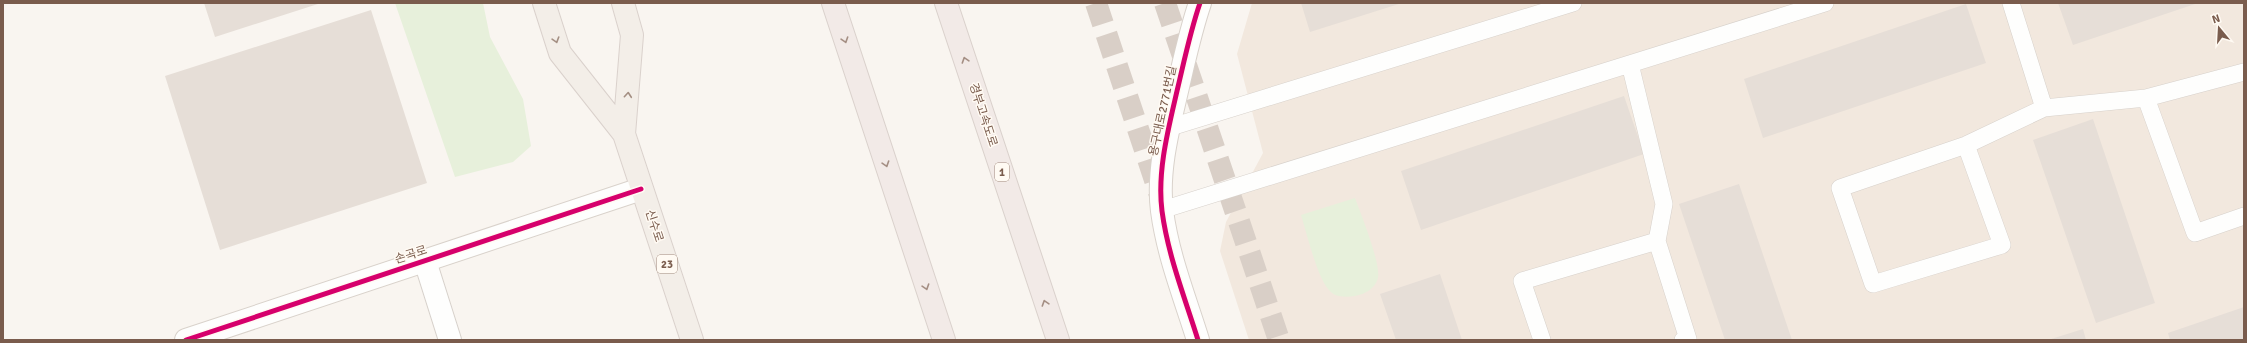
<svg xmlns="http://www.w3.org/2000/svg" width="2247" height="343" viewBox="0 0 2247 343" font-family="Signika,'Noto Sans KR',sans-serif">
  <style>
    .residential { fill: #f2e8de }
    .green { fill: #e7f0db }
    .building { fill: #e6ded7 }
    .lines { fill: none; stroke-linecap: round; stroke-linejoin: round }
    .highway-tunnel { stroke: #d9cfc7; stroke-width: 22; stroke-dasharray: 22 11; stroke-linecap: butt }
    .lane-casing { stroke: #d7d1cb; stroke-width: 18 }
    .street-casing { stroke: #d7d1cb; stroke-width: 24 }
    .secondary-casing { stroke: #d9d2cb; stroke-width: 24 }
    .primary-casing { stroke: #dad1cc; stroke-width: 24 }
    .highway-casing { stroke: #dad1cc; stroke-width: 24 }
    .lane { stroke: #fefefd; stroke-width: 17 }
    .street { stroke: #fefefd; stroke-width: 22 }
    .secondary { stroke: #fefefd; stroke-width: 22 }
    .primary { stroke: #f3eee8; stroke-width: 22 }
    .highway { stroke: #f2eae7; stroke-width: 22 }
    .cycleway-casing { stroke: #fffaf3; stroke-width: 8 }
    .cycleway { stroke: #d6006c; stroke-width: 5 }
    .oneway { stroke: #a48f83 }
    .oneway2 { stroke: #a48e83 }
    .labels { text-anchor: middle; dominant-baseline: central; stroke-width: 3; stroke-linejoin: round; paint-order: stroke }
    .shield { fill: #fffaf3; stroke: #a28b7f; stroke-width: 1 }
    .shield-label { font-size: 11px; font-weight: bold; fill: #7a5c4d }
    .street-label { font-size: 12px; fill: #7a5c4d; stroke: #fffaf3 }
  </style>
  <rect width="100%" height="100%" fill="#f9f5f0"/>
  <path class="residential" d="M1252,3H2244V340H1249L1220,251L1226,222L1263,153L1237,54Z"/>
  <path class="green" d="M395,3H483L490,37L523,99L531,146L513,162L455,177Z
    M1355,198C1361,214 1381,264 1378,278C1375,289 1365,294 1355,296C1346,297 1335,298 1329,290C1317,277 1307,234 1301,215Z"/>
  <path class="building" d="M204,3H321L215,37Z
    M1301,3H1402L1310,32Z
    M2058,3H2198L2073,45Z
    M1966,4L1986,63L1763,138L1744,79Z
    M371,10L427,183L220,250L165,76Z
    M1624,96L1644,154L1421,230L1401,171Z
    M2093,119L2155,303L2096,323L2033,140Z
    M1739,184L1792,340H1725L1679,204Z
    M1440,274L1462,340H1396L1380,294Z
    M2244,307V340H2170L2168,333Z
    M2083,329L2086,340H2048Z"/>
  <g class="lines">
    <path class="highway-tunnel" d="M1096,3L1160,195
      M1165,3L1279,340"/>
    <defs>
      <path id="lane" d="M1630,64L1664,204L1657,241L1688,339L1683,340
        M2146,98L2195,233L2244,216
        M2044,108L2146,98L2244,72
        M1168,128L1573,3
        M1966,145L2002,245L1873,284L1840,188L1966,145L2044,108L2011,3
        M1162,210L1825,3
        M1542,340L1522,281L1657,241"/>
      <path id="street" d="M425,261L450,340"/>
      <path id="secondary" d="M186,340L641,189
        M1198,340C1185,298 1168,256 1162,211C1157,172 1168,130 1177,91C1184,62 1190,32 1200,3"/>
      <path id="primary" d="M544,3L560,53L624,134L692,340
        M623,3L632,35L624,134"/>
      <path id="highway" d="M833,3L944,340
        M946,3L1058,340"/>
    </defs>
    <use href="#lane" class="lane-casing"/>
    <use href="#street" class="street-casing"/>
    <use href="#secondary" class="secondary-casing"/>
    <use href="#primary" class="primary-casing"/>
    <use href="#highway" class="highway-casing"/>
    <use href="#lane" class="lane"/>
    <use href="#street" class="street"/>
    <use href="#secondary" class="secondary"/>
    <use href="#primary" class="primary"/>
    <use href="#highway" class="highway"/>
    <defs>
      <path id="cycleway" d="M186,340L641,189
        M1198,340C1185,298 1168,256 1162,211C1157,172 1168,130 1177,91C1184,62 1190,32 1200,3"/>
    </defs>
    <use href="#cycleway" class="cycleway-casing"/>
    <use href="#cycleway" class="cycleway"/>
  </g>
  <defs><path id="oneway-chevron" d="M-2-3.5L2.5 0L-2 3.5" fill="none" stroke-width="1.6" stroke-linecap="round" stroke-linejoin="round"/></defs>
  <g class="oneway">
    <use href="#oneway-chevron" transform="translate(556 40) rotate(73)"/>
    <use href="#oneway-chevron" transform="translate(628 95) rotate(-85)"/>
  </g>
  <g class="oneway2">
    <use href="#oneway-chevron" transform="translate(845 40) rotate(72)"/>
    <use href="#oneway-chevron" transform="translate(965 60) rotate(-108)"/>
    <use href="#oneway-chevron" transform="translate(886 164) rotate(72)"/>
    <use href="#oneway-chevron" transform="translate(926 287) rotate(72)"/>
    <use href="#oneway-chevron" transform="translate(1045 303) rotate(-108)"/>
  </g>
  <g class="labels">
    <g class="shield">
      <rect x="995" y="163" width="14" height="18" rx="3"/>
      <rect x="657" y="255" width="20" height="18" rx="3"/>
    </g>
    <g class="shield-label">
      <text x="1002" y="172">1</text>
      <text x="667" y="264">23</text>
    </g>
    <g class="street-label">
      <text transform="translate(1163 111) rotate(-78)">용구대로2771번길</text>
      <text transform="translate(983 115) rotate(72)">경부고속도로</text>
      <text transform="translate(654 226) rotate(72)">신수로</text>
      <text transform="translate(411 255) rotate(-18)">손곡로</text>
    </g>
  </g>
  <rect width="2247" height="343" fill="none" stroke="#7a5c4d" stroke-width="8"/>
  <g transform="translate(2219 28) rotate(342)" stroke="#fffaf3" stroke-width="3" paint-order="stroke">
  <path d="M0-3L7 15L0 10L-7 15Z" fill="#7a5c4d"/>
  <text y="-6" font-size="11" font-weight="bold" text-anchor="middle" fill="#7a5c4d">N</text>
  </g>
</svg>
